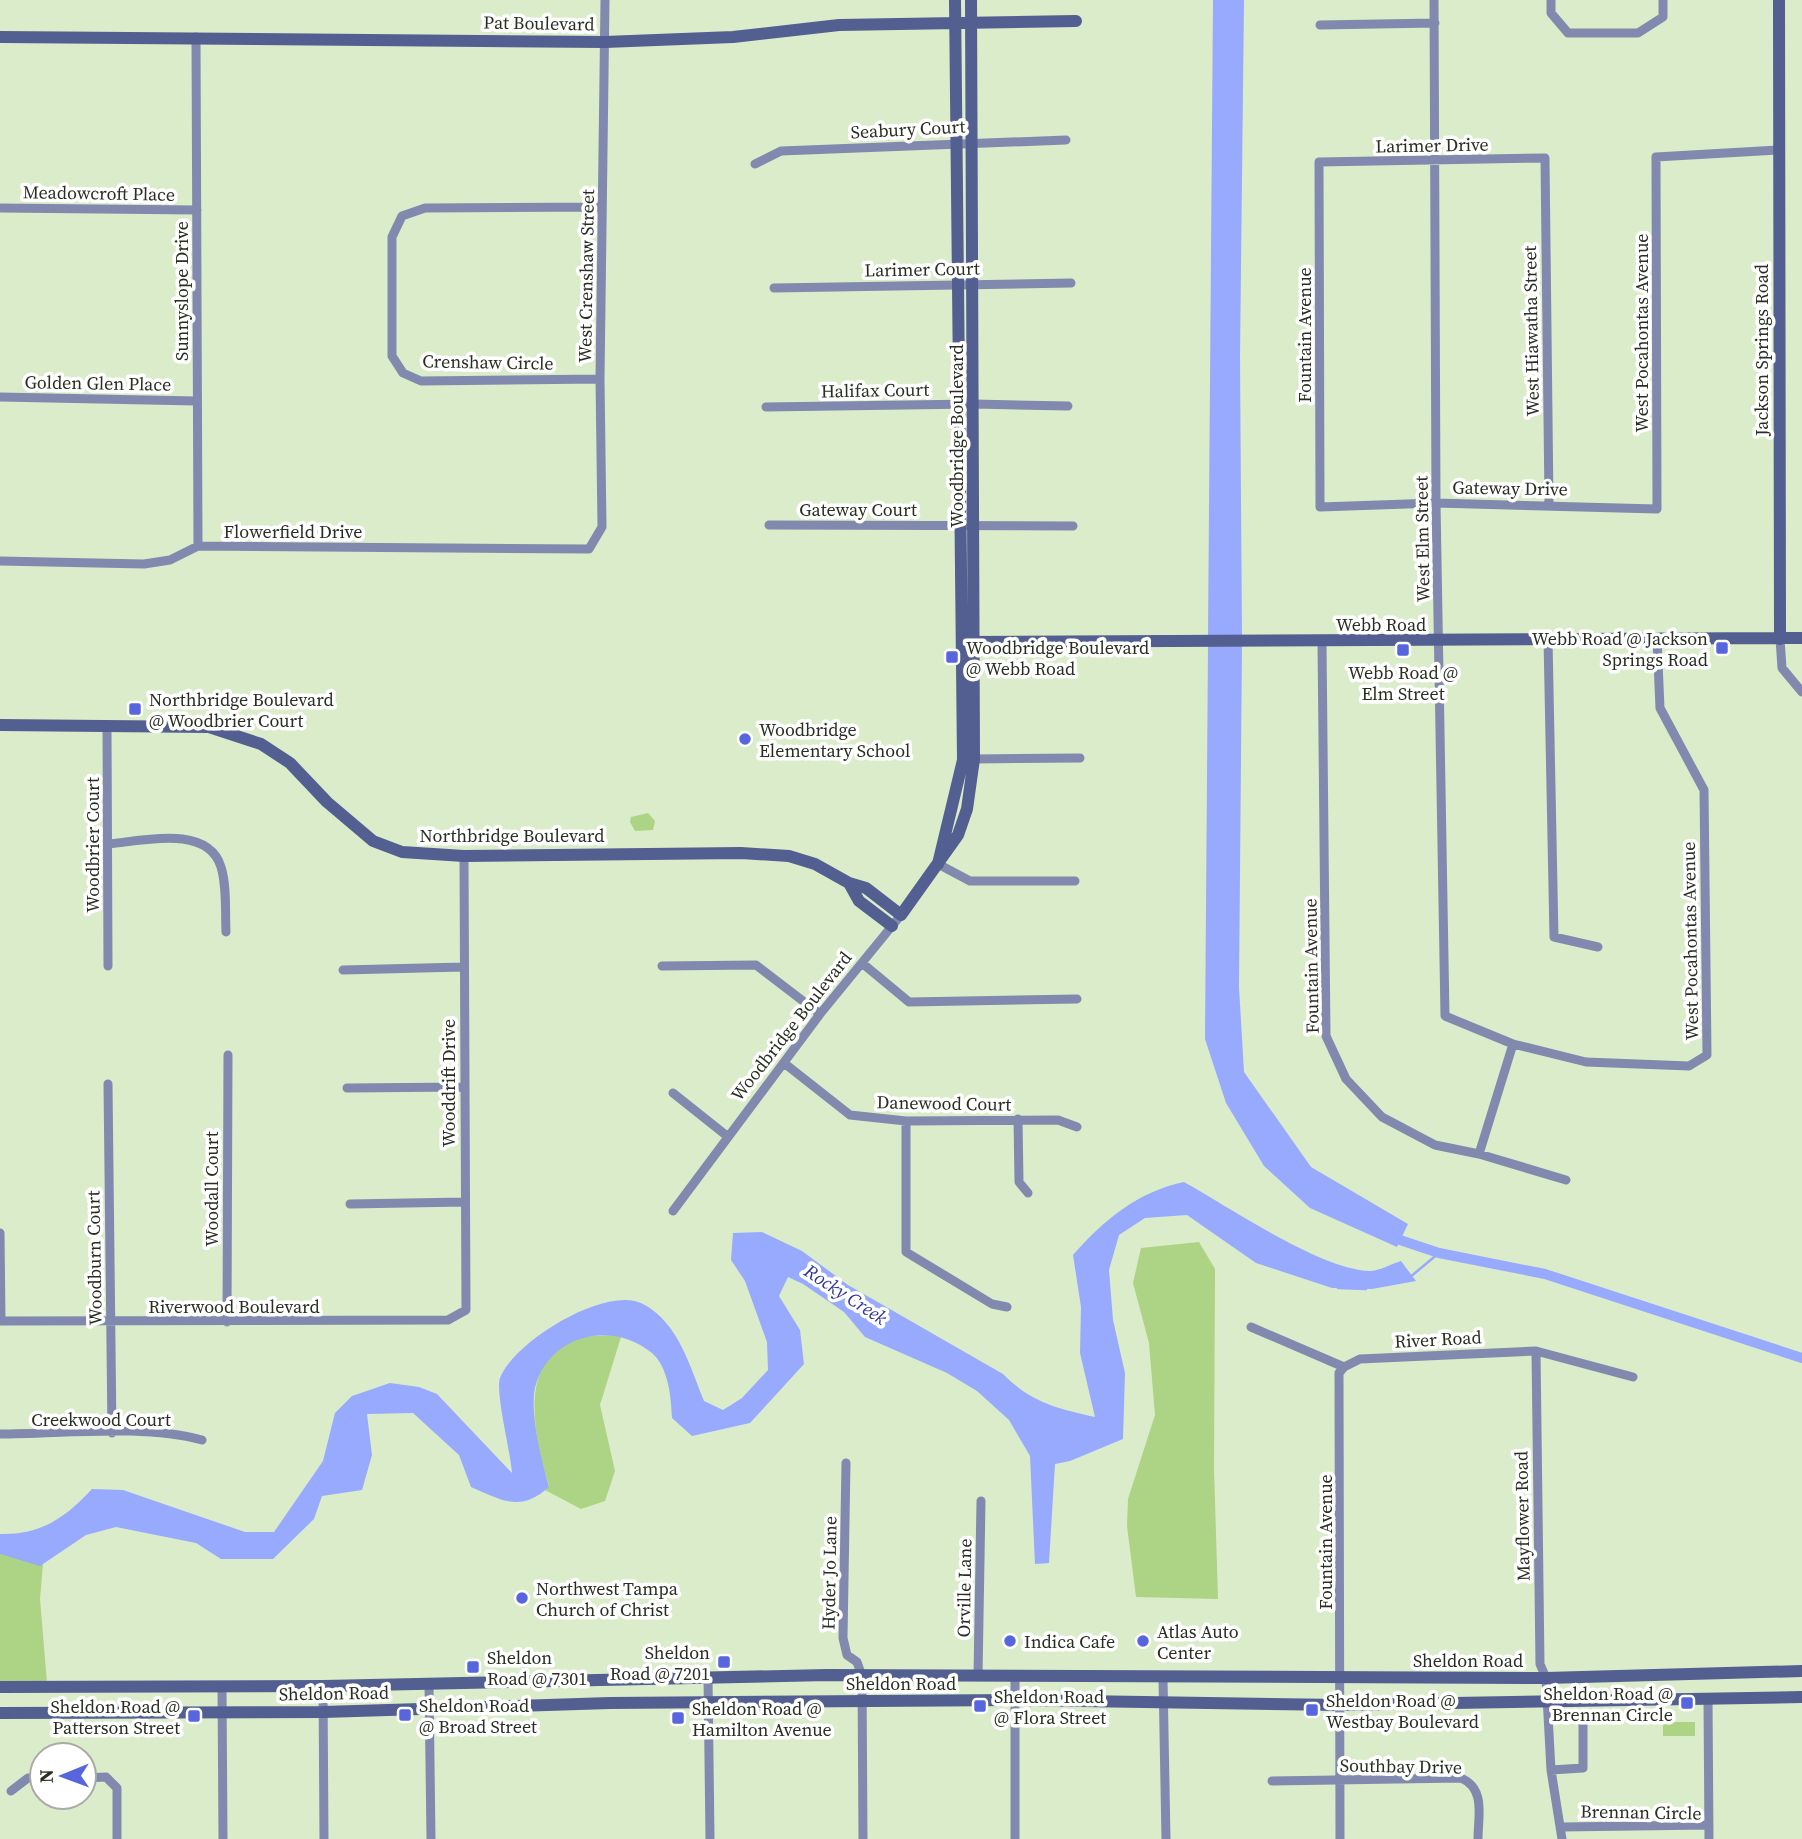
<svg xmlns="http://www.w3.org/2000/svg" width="1802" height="1839" viewBox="0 0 1802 1839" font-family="'Source Serif 4',serif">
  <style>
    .green { fill: #add384 }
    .water { fill: #98aafd }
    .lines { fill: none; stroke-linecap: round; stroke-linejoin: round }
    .stream { stroke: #98aafd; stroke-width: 2.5 }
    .canal { stroke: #98aafd; stroke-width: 10 }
    .street { stroke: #818aae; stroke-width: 9 }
    .secondary { stroke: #535e91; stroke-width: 12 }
    .poi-dot { fill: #5766dd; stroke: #fff; stroke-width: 2.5 }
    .labels { text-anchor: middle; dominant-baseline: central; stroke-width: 7; stroke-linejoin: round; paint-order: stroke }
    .street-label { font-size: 18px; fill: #282e22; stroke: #fff }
    .poi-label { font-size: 18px; fill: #282e22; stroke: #fff; text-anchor: start }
    .water-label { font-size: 19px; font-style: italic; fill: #2e3592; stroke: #fff }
  </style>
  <rect width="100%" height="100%" fill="#dbecca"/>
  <path class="green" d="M648,813L655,821L653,830L635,831L630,822L631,817Z
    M1199,1242L1215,1269L1214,1469L1218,1599L1136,1597L1127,1526L1128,1499L1155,1415L1149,1343L1133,1283L1141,1248Z
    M613,1335L621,1337L600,1405L615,1471L605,1501L581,1509L545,1490L549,1486C537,1444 517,1372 565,1344C578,1335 598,1336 613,1335Z
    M0,1554L43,1564L40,1599L47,1683L0,1682Z
    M1663,1722H1695V1736H1663Z"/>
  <path class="water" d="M1213,0H1244L1240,358L1242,636H1208Z
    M1208,645H1242L1239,987L1244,1072L1311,1167L1408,1224L1397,1247L1310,1208L1264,1166L1226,1103L1205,1039Z
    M1184,1182C1231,1208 1319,1269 1370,1271C1379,1271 1391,1264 1401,1261L1416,1281L1372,1289L1332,1288L1256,1263L1187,1215L1145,1218L1119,1235L1109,1270L1113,1320L1125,1373L1123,1439L1070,1461L1055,1464L1049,1563L1035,1564L1030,1456L1009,1420L977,1391L947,1373L865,1337L844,1312L803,1284L788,1277L779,1296L800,1330L804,1364L750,1423L692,1436L672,1418C671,1398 669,1368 652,1353C614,1321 554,1333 537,1381C527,1406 542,1460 549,1487C520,1513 502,1500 471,1487L459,1455L413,1413L367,1414L372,1455L362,1490L322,1496L314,1519L273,1559H221L196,1543L116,1527L86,1535L40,1566L0,1554V1534C41,1535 65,1518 92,1489L123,1490L245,1532H274L323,1461L335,1413L352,1396L390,1383L419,1387L437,1394L512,1473C511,1454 495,1392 500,1378C513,1342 607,1284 643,1304C679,1323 690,1367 704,1401L723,1410L742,1398L768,1370L767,1342L745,1281L731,1260L733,1233L762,1232L802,1251L848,1285L1003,1374C1032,1403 1056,1408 1095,1417L1080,1353L1081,1307L1073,1255C1104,1220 1137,1192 1184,1182Z"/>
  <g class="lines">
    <path class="stream" d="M1409,1278L1439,1253
      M1338,1288L1366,1289"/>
    <path class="canal" d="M1388,1236L1439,1253L1545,1274L1802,1358"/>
    <path class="street" d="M1434,0L1436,503L1445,1016L1513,1044L1586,1062L1689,1066L1707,1055L1704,790L1660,708L1657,639
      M1551,0V13L1568,33H1638L1663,17V0
      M1320,25L1435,23
      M196,37L198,546
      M755,164L781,151L1066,140
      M0,208L197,210
      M774,288L1071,283
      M600,379L421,381L403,373L392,356V237L402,216L425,208L602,207
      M0,397L196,401
      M766,407L974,404L1068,406
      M1549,503L1545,158L1319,162L1320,507L1436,503L1657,509L1656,157L1778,150
      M769,525L1073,526
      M0,561L144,564L170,560L198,546L589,549L602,527L600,379L605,0
      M1548,639L1554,937L1598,947
      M1780,639L1782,668L1802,692
      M1322,642L1326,1036L1346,1079L1382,1117L1435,1145L1479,1154L1566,1180
      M107,725L108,966
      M974,759L1080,758
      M109,844C142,841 208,824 221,867C227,886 225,912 226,932
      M938,864L970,881H1075
      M862,963L909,1002L1077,999
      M662,966L756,965L820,1014
      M343,970L463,967
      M784,1063L850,1115L906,1121L1058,1120L1077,1127
      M108,1084L112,1433
      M347,1088L465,1087
      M673,1093L727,1136
      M1018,1119L1019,1182L1028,1193
      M906,1121V1252L992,1304L1007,1307
      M1479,1154L1513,1044
      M350,1204L464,1202
      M673,1211L820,1014L901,915
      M0,1233L1,1321
      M0,1321L448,1320L466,1310L464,856
      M227,1322L228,1055
      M1251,1327L1344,1367L1360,1359L1536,1351L1633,1377
      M1536,1351L1540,1664L1546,1678L1551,1770L1562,1839
      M0,1434C63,1434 142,1424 202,1440
      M846,1463L843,1638L847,1655L857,1662L862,1676L863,1839
      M978,1676L981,1501
      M708,1677L710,1839
      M1015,1677V1839
      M1163,1678L1166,1839
      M429,1685L431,1839
      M222,1686L223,1839
      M323,1686L324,1839
      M1708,1699L1709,1839
      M1551,1770L1583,1768V1721
      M84,1778L106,1777L117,1788V1839
      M1272,1781L1461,1778C1486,1789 1478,1816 1478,1839
      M11,1791L28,1778H42
      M1562,1827L1709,1825
      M1340,1839L1339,1373L1344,1367"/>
    <path class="secondary" d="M1779,0L1780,639
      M0,37L605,42L733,37L839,25L1076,21
      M968,642L1802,638
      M0,725L209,727L261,744L290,763L327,802L373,841L402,852L464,856L741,853L789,856L815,864L849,883L866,888L901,915L958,835L967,809L974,759L971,0
      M938,864L963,760L955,0
      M849,883L859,901L892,926
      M0,1687L323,1686L827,1675L1546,1678L1802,1671
      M0,1713L323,1712L610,1703L1015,1700L1339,1705L1802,1697"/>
  </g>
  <g class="poi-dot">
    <rect x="1715" y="641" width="14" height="14" rx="3.5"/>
    <rect x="1396" y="643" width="14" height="14" rx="3.5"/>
    <rect x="945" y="650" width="14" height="14" rx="3.5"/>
    <rect x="128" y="702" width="14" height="14" rx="3.5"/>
    <circle cx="745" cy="739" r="7"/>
    <circle cx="522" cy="1598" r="7"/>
    <circle cx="1010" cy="1641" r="7"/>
    <circle cx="1143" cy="1641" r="7"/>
    <rect x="717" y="1655" width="14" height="14" rx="3.5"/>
    <rect x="466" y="1660" width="14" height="14" rx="3.5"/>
    <rect x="1680" y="1696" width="14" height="14" rx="3.5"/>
    <rect x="973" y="1699" width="14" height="14" rx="3.5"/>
    <rect x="1305" y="1703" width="14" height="14" rx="3.5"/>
    <rect x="398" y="1708" width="14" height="14" rx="3.5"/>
    <rect x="187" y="1709" width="14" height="14" rx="3.5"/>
    <rect x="671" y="1711" width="14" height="14" rx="3.5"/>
  </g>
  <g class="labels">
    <g class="street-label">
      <text transform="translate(539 23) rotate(1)">Pat Boulevard</text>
      <text transform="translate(908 129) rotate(-3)">Seabury Court</text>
      <text transform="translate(1432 145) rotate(-1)">Larimer Drive</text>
      <text transform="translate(99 193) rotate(1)">Meadowcroft Place</text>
      <text transform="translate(922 269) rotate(-1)">Larimer Court</text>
      <text transform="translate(586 276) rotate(-89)">West Crenshaw Street</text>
      <text transform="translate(181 291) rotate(-90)">Sunnyslope Drive</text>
      <text transform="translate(1531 331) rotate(-91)">West Hiawatha Street</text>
      <text transform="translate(1641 333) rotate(-90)">West Pocahontas Avenue</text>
      <text transform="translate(1304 335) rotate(-90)">Fountain Avenue</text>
      <text transform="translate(1761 350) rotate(-90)">Jackson Springs Road</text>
      <text transform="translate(488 362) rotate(1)">Crenshaw Circle</text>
      <text transform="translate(98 383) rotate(1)">Golden Glen Place</text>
      <text transform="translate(875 390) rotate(-1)">Halifax Court</text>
      <text transform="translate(956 436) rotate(-90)">Woodbridge Boulevard</text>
      <text transform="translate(1510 488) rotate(1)">Gateway Drive</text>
      <text x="858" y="509">Gateway Court</text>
      <text x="293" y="531">Flowerfield Drive</text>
      <text transform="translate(1422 539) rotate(-91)">West Elm Street</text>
      <text x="1381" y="624">Webb Road</text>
      <text x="512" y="835">Northbridge Boulevard</text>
      <text transform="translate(92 845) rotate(-90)">Woodbrier Court</text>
      <text transform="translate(1690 941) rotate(-91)">West Pocahontas Avenue</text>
      <text transform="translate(1311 966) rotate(-91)">Fountain Avenue</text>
      <text transform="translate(791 1026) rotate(-52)">Woodbridge Boulevard</text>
      <text transform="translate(448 1083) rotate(-90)">Wooddrift Drive</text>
      <text transform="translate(944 1103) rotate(1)">Danewood Court</text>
      <text transform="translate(211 1189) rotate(-90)">Woodall Court</text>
      <text transform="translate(94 1258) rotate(-91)">Woodburn Court</text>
      <text x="234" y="1306">Riverwood Boulevard</text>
      <text transform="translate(1438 1339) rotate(-3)">River Road</text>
      <text x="101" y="1419">Creekwood Court</text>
      <text transform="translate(1522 1516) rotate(-91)">Mayflower Road</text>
      <text transform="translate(1325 1542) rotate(-90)">Fountain Avenue</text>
      <text transform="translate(829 1573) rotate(-89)">Hyder Jo Lane</text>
      <text transform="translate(964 1588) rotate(-89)">Orville Lane</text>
      <text x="1468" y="1660">Sheldon Road</text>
      <text x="901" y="1683">Sheldon Road</text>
      <text transform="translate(334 1693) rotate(-1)">Sheldon Road</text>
      <text transform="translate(1401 1766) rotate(1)">Southbay Drive</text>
      <text transform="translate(1641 1812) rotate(1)">Brennan Circle</text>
    </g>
    <g class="poi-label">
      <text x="1708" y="638" text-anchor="end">Webb Road @ Jackson<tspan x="1708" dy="21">Springs Road</tspan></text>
      <text x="966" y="647">Woodbridge Boulevard<tspan x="966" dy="21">@ Webb Road</tspan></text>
      <text x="1403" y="672" text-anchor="middle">Webb Road @<tspan x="1403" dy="21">Elm Street</tspan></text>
      <text x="149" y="699">Northbridge Boulevard<tspan x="149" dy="21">@ Woodbrier Court</tspan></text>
      <text x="759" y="729">Woodbridge<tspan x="759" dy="21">Elementary School</tspan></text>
      <text x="536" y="1588">Northwest Tampa<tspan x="536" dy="21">Church of Christ</tspan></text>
      <text x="1157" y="1631">Atlas Auto<tspan x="1157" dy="21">Center</tspan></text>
      <text x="1024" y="1641">Indica Cafe</text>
      <text x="710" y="1652" text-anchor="end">Sheldon<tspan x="710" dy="21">Road @ 7201</tspan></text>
      <text x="487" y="1657">Sheldon<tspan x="487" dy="21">Road @ 7301</tspan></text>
      <text x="1673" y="1693" text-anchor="end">Sheldon Road @<tspan x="1673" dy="21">Brennan Circle</tspan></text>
      <text x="994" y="1696">Sheldon Road<tspan x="994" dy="21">@ Flora Street</tspan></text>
      <text x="1326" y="1700">Sheldon Road @<tspan x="1326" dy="21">Westbay Boulevard</tspan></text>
      <text x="419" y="1705">Sheldon Road<tspan x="419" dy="21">@ Broad Street</tspan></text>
      <text x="180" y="1706" text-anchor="end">Sheldon Road @<tspan x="180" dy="21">Patterson Street</tspan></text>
      <text x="692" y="1708">Sheldon Road @<tspan x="692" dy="21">Hamilton Avenue</tspan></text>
    </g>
    <g class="water-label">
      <text transform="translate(846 1294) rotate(33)">Rocky Creek</text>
    </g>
  </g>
  <g transform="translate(63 1776) rotate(269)"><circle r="33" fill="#ffffff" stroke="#a9aba7" stroke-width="2"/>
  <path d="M0-5L12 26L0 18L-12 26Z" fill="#5766dd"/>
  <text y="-10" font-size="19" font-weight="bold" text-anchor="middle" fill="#282e22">N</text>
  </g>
</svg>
